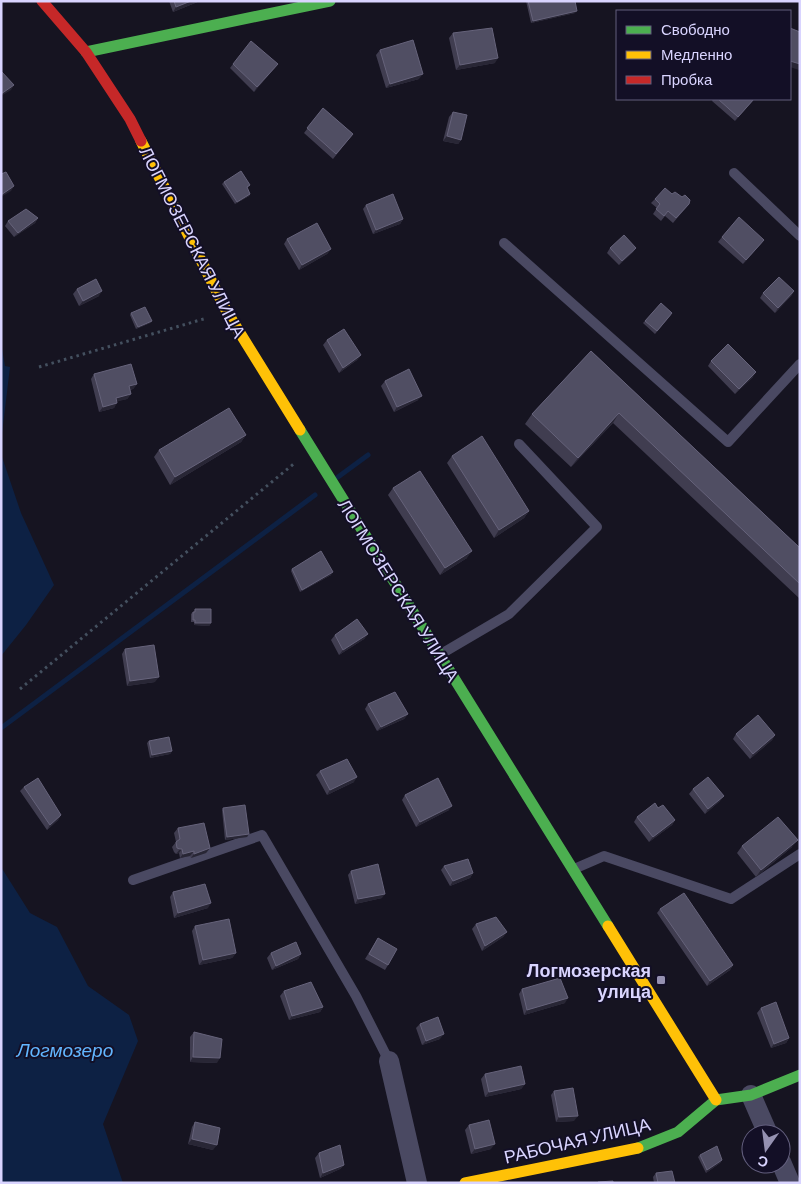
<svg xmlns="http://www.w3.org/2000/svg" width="801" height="1184" viewBox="0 0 801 1184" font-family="Barlow,sans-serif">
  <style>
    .water { fill: #0d2144 }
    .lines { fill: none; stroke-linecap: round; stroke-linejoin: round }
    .stream { stroke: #0d2144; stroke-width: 5 }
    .path { stroke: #44505f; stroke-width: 3; stroke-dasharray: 2.5 4; stroke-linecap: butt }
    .lane { stroke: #4a4962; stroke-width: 10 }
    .street { stroke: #4a4962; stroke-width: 20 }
    .fast { stroke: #4caf50; stroke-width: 11 }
    .slow { stroke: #ffc107; stroke-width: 11 }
    .jam { stroke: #c62828; stroke-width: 11 }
    .wall { fill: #403d50 }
    .shaded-wall { fill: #282635 }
    .building { fill: #504e63; stroke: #66637b }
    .poi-dot { fill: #9591b1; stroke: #130f26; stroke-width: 2 }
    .labels { text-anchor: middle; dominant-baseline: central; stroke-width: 4; stroke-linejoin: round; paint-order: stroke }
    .street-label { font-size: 18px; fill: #d9d4ff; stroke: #130f26 }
    .poi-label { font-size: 18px; font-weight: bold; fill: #d9d4ff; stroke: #130f26; text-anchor: end }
    .water-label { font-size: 19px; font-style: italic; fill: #62b6ff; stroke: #130f26 }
  </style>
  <rect width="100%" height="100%" fill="#161421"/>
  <path class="water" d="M1,343L5,366L10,367L1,442Z
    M1,454L21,513L54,585L26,625L1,656Z
    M1,867L30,913L57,927L88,986L129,1015L138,1041L103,1124L123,1183H1Z"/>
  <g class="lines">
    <path class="stream" d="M338,477L368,455
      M1,728L315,495"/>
    <path class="path" d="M39,367L207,318
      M20,689L296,462"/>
    <path class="lane" d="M734,173L800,236
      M504,243L728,442L800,364
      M441,654L509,614L597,527L519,444
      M574,869L604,856L731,899L800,854
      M133,880L262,835L356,996L389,1061"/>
    <path class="street" d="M389,1061L417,1183
      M751,1095L768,1134
      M781,1162L790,1183"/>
    <path class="fast" d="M86,52L330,1
      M300,430L608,926
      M638,1148L678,1132L716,1100L751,1095L800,1075"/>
    <path class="slow" d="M141,141L227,312L300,430
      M608,926L716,1100
      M465,1183L638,1148"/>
    <path class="jam" d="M42,1L86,52L130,119L141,141"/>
  </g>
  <path class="wall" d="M169,1H200L173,12Z
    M526,1H575V13L531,23Z
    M453,33L495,63L456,70L449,38Z
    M380,50L419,79L386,88L376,55Z
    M233,64H278L254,92L230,68Z
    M713,99H754L735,121L712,101Z
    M323,108L353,134L333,159L304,133Z
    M453,112L461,140L458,144L443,141L449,117Z
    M224,182L250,185L247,188L250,194L249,196L235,204L222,184Z
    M672,194L689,204L673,223L665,216L661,221L653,214L657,208L651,203L655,199Z
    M366,205L403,219L400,224L373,234L363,209Z
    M38,218L35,223L14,237L5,226L8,221Z
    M722,237L764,240L760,245L743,264L718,242Z
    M287,239L331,249L327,254L299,270L284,244Z
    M610,248H636L633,252L619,265L607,253Z
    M77,289L99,296L79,306L73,294Z
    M794,291L791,296L775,313L760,298L763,293Z
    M131,313L152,321L150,323L136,329L130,315Z
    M671,315L655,334L643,323L645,321Z
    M327,340L361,355L357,360L339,373L323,345Z
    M591,351L800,548V599L613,423L571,467L525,424L532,414Z
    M711,361L753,377L735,394L708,366Z
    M94,374L137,384L133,389L130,390L131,394L127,399L117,401L114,408L99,412L91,379Z
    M385,381L418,400L394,412L381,386Z
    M246,435L241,442L170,485L154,457L159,450Z
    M452,456L529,511L524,518L494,538L447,463Z
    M393,488L467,558L440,575L388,495Z
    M292,569L331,575L300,592L291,571Z
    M195,609L211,623L209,626L194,625V622H191V614L193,612H194Z
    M368,634L364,639L339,655L331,640L335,635Z
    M125,649L155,682L127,686L122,654Z
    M368,704L408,714L404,719L377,731L365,709Z
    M736,734L775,735L772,740L750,759L733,739Z
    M149,741L172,751L170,754L150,758L147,743Z
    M320,771L354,782L327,795L316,775Z
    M24,787L61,815L58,820L47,830L20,791Z
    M693,789L720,801L705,814L689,794Z
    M405,795L449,810L416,827L402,800Z
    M223,808L249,834L247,837L225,840L222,810Z
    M658,808L675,820L672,825L649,842L634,822L637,817Z
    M178,828L210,848L206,853L191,858L190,856L180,858L179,853L176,854L174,852L172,847L176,842L174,833Z
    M742,846L792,847L756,877L737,853Z
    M444,866L473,873L470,878L450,886L441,870Z
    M351,871L382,898L355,904L348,875Z
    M173,892L208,908L174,918L170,897Z
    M660,909L733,965L730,970L707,986L657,913Z
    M476,924L507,932L503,937L482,951L472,929Z
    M195,926L236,953L232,958L199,965L192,931Z
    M378,938L388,965L385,970L365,959Z
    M271,953L301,954L298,959L272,970L267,958Z
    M522,989L565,1003L524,1015L519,994Z
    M284,991L323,1007L320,1012L289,1020L280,996Z
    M761,1008L789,1038L786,1043L771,1048L757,1013Z
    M420,1024L440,1039L422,1045L416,1028Z
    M194,1032L217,1063L190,1062V1037Z
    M485,1074L525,1084L521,1089L485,1097L481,1079Z
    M554,1091L574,1121L556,1122L551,1095Z
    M195,1122L213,1150L188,1144L192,1127Z
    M469,1125L491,1149L471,1154L465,1130Z
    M319,1153L344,1165L340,1169L320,1178L315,1158Z
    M700,1155L722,1160L720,1163L706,1173L698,1157Z
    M656,1173L675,1183H654L653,1177Z"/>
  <path class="shaded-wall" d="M191,1H200L173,12L176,7Z
    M577,11L575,13L531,23L533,21Z
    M498,58L495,63L456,70L460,65Z
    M790,61L800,64V69L799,70L790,67Z
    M278,64L274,69L254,92L257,87Z
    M423,74L419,79L386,88L390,84Z
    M14,85L11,90L1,96V94Z
    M754,99L752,102L735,121L738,117Z
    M447,136L461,140L458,144L443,141Z
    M14,186L11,191L1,197V195Z
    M250,194L249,196L235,204L237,202Z
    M38,218L35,223L14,237L18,233Z
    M403,219L400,224L373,234L376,230Z
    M764,240L760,245L743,264L746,260Z
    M636,248L633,252L619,265L622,261Z
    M331,249L327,254L299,270L302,265Z
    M102,291L99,296L79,306L83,301Z
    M794,291L791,296L775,313L778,308Z
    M152,321L150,323L136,329L138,327Z
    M361,355L357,360L339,373L343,368Z
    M756,372L753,377L735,394L739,389Z
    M137,384L133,389L125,391L129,386Z
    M131,394L127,399L112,403L116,398Z
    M422,396L418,400L394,412L397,407Z
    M117,403L114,408L99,412L103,407Z
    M619,413L613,423L571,467L578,458Z
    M246,435L241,442L170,485L175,477Z
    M529,511L524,518L494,538L499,530Z
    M472,551L467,558L440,575L445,568Z
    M333,572L331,575L300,592L302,590Z
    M195,623H211L209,626L194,625Z
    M368,634L364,639L339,655L343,650Z
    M159,677L155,682L127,686L130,681Z
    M408,714L404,719L377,731L381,727Z
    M775,735L772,740L750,759L753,754Z
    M172,751L170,754L150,758L152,755Z
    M357,777L354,782L327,795L330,790Z
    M724,796L720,801L705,814L708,809Z
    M452,806L449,810L416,827L420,822Z
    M61,815L58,820L47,830L50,825Z
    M675,820L672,825L649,842L653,837Z
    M249,834L247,837L225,840L227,837Z
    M798,840L792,847L756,877L761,870Z
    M210,848L206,853L191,858L194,854Z
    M180,849H182L179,853L176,854Z
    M194,851L190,856L180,858L183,854Z
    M473,873L470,878L450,886L453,881Z
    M385,894L382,898L355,904L358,899Z
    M211,903L208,908L174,918L178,913Z
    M507,932L503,937L482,951L485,946Z
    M236,953L232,958L199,965L203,960Z
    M301,954L298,959L272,970L276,966Z
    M733,965L730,970L707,986L710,981Z
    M568,998L565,1003L524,1015L527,1010Z
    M323,1007L320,1012L289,1020L292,1016Z
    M444,1034L440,1039L422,1045L426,1041Z
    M789,1038L786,1043L771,1048L774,1044Z
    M193,1057L220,1058L217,1063L190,1062Z
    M525,1084L521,1089L485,1097L489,1092Z
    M578,1116L574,1121L556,1122L559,1117Z
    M192,1139L217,1145L213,1150L188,1144Z
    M495,1144L491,1149L471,1154L475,1149Z
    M722,1160L720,1163L706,1173L707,1170Z
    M344,1165L340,1169L320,1178L323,1173Z"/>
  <path class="building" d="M174,1H191L176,7Z
    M528,1H575L577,11L533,21Z
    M492,28L498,58L460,65L453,33Z
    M790,28L800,32V64L790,61Z
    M413,40L423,74L390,84L380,50Z
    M251,41L278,64L257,87L233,64Z
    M1,71L14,85L1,94Z
    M718,99H754L738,117Z
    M323,108L353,134L336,154L307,128Z
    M453,112L467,115L461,140L447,136Z
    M241,171L250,185L247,187L250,194L237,202L224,182Z
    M6,172L14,186L1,195V174Z
    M665,188L672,194L675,192L682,197L685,195L690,200L689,204L676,218L668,211L664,216L656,209L660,204L655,199Z
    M393,194L403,219L376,230L366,205Z
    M26,209L38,218L18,233L8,221Z
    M739,217L764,240L746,260L722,237Z
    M317,223L331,249L302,265L287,239Z
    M624,235L636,248L622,261L610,248Z
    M779,277L794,291L778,308L763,293Z
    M96,279L102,291L83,301L77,289Z
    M661,303L672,313L657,331L645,321Z
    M145,307L152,321L138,327L131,313Z
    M344,329L361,355L343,368L327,340Z
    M728,344L756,372L739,389L711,361Z
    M591,351L800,548V584L619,413L578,458L532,414Z
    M131,364L137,384L129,386L131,394L116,398L117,403L103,407L94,374Z
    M409,369L422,396L397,407L385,381Z
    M229,408L246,435L175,477L159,450Z
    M482,436L529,511L499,530L452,456Z
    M420,471L472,551L445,568L393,488Z
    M321,551L333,572L302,590L292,569Z
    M195,609H211V623H195V620H193V612H195Z
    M357,619L368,634L343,650L335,635Z
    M154,645L159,677L130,681L125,649Z
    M395,692L408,714L381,727L368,704Z
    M758,715L775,735L753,754L736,734Z
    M169,737L172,751L152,755L149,741Z
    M347,759L357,777L330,790L320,771Z
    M708,777L724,796L708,809L693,789Z
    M38,778L61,815L50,825L24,787Z
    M438,778L452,806L420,822L405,795Z
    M655,803L658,808L663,805L675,820L653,837L637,817Z
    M245,805L249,834L227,837L223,808Z
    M778,817L798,840L761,870L742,846Z
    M204,823L210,848L194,854V851L183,854L182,849H180L177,848L176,842L180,839L178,828Z
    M468,859L473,873L453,881L444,866Z
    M378,864L385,894L358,899L351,871Z
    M205,884L211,903L178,913L173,892Z
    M684,893L733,965L710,981L660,909Z
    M496,917L507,932L485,946L476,924Z
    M229,919L236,953L203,960L195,926Z
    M378,938L397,949L388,965L369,954Z
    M296,942L301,954L276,966L271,953Z
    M560,978L568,998L527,1010L522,989Z
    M311,982L323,1007L292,1016L284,991Z
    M776,1002L789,1038L774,1044L761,1008Z
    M438,1017L444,1034L426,1041L420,1024Z
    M194,1032L222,1039L220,1058L193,1057Z
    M521,1066L525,1084L489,1092L485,1074Z
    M573,1088L578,1116L559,1117L554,1091Z
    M489,1120L495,1144L475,1149L469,1125Z
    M195,1122L220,1128L217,1145L192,1139Z
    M340,1145L344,1165L323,1173L319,1153Z
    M717,1146L722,1160L707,1170L700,1155Z
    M672,1171L675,1183H658L656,1173Z
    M613,1181V1183H598V1182Z"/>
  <rect class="poi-dot" x="656" y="975" width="10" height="10" rx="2.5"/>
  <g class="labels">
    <g class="street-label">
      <text transform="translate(193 242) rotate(63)">ЛОГМОЗЕРСКАЯ УЛИЦА</text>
      <text transform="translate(399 590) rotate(58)">ЛОГМОЗЕРСКАЯ УЛИЦА</text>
      <text transform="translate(577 1140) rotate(-13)">РАБОЧАЯ УЛИЦА</text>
    </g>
    <g class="poi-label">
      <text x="651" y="970">Логмозерская<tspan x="651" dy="21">улица</tspan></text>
    </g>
    <g class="water-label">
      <text x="65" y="1049">Логмозеро</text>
    </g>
  </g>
  <rect width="801" height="1184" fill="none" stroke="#d9d4ff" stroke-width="5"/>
  <rect x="616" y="10" width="175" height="90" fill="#130f26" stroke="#625e7d"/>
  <rect x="626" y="26" width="25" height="8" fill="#4caf50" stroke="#625e7d"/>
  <text x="661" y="35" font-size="15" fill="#d9d4ff">Свободно</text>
  <rect x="626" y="51" width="25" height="8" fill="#ffc107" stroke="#625e7d"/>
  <text x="661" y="60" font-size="15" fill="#d9d4ff">Медленно</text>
  <rect x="626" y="76" width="25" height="8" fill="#c62828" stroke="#625e7d"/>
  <text x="661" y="85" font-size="15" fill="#d9d4ff">Пробка</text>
  <g transform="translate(766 1149) rotate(194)"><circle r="24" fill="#130f26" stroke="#625e7d"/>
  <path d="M0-4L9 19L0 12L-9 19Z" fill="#9591b1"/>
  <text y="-8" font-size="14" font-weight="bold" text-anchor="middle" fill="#d9d4ff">С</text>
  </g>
</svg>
